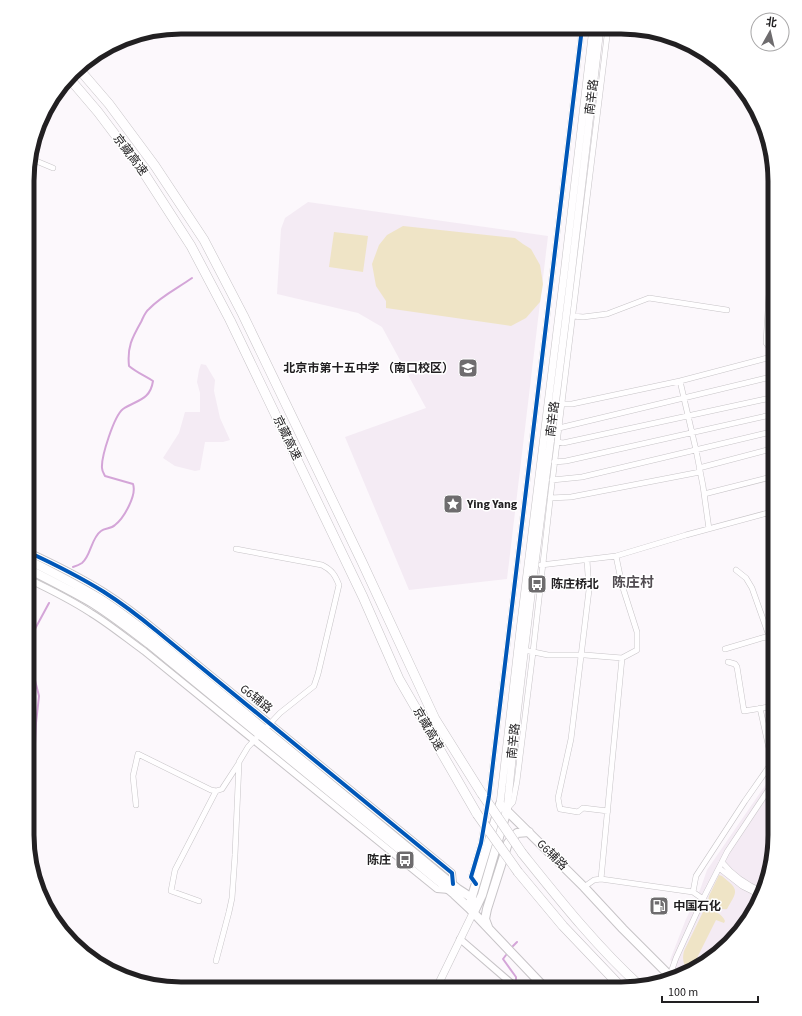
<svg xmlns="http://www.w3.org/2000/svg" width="802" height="1016" viewBox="0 0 802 1016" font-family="'Source Sans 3','Noto Sans SC',sans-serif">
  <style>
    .built { fill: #f4ebf4 }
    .green { fill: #efe4c6 }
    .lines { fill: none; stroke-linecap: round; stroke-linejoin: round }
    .stream { stroke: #d4a5d8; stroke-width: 2 }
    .minor-casing { stroke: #c7c4c7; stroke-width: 6 }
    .tertiary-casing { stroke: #c7c4c7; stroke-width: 8 }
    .secondary-casing { stroke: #c7c4c7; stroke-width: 8 }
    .primary-casing { stroke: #c7c4c7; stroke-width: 10 }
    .motorway-casing { stroke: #c7c4c7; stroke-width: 10 }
    .minor { stroke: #fffeff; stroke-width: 5 }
    .tertiary { stroke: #fffeff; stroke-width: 6 }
    .secondary { stroke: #fffeff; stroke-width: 7 }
    .primary { stroke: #fffeff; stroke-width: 8 }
    .motorway { stroke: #fffeff; stroke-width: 9 }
    .motorway-bridge-casing { stroke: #c7c4c7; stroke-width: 10; stroke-linecap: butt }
    .motorway-bridge { stroke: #fffeff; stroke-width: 9 }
    .cycleway-casing { stroke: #fff; stroke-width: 6 }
    .cycleway { stroke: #0057b8; stroke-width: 4 }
    .labels { text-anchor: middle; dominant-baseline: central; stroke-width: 3; stroke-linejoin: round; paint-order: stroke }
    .street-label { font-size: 12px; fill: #222022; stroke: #fff }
    .poi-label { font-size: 12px; font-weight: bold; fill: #222022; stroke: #fff; text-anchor: start }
    .quarter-label { font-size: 14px; font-weight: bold; fill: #514c51; stroke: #fff }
    .rim { fill: none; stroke: #222022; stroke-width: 5 }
  </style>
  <rect width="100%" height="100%" fill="#fcf8fc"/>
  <path class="built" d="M308,202L548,236L507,579L409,590L345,437L426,408L382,327L358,313L277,294L281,229L285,218Z
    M201,364L206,365L215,380L214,391L220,418L230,440L223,442H205L200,470L195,471L175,466L163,458L179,433L185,412H200V393L197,382L199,370Z
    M775,771V845L767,884L749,920L698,969L679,974L675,970L676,965L670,960L686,919L700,890L707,870Z"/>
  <path class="green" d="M403,226L515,238L523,244L531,249L540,265L543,284L540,302L526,318L511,326L386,308V301L376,286L372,264L379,245L387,235Z
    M334,232L368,236L363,272L329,267Z
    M775,591V634L767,601Z
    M719,875L722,876C739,890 738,890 727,909C721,911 714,904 708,901L709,896Z
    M708,909C714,910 723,915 725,921L724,923L716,920L697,958L699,960V962L701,965L698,969L689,971C683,965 682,959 684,951L703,912Z"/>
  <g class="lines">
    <path class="stream" d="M73,567C76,566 79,565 82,563C91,556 91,538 101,531C105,528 111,529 115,525C124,518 137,495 133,484L105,476C104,474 102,471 102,468C101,457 114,416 123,409C136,400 150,401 153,381C145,376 136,372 129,366C127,347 132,338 141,322C143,318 145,312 149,309C161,296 178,288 192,278
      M48,912L36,884L31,860V827L36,723L39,696L28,653L29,640L49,603
      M513,946L517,942
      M506,955L503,959L516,977V979"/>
    <defs>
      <path id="minor" d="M29,158L53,168
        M771,262L766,343L769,347L775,350
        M573,316L583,317L607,314L649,298L727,310
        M680,381L696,450L703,486L709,529
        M562,404H572L680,381L775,356
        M559,428L775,376
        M557,442L563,443L775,397
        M554,462L566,461L775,414
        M699,468L775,448
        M552,480L582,477L775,431
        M704,494L775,476
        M550,498L571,497L700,472
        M769,512L773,538L770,549
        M587,560L589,590L571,739L558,798L560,809L578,812L583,808L608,811
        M541,565L616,556L686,535L775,511
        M769,636L775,660
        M725,649L769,636L752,588L746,578L736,570
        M524,650L548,655H585L622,658
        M728,662L735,664L737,667L744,711L775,706
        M760,708L772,762
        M136,805L133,776L138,754L211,790L216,791L222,789L239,763
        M507,809L513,802L517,781L533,652L551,492L608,28
        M722,862C733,876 747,885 763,892
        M719,868L742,886L754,892
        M601,879L622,658L637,650V632L622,585L616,556
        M476,884L471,877L481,843L489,796L582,28
        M584,887L594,880L601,879L693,892L703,899
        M693,892L696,876L745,801L775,758
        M199,901L171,891L175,870L216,791
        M216,961L229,912L232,898L235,855L239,762L248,747L280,713L314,686L318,674L339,585C335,575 332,570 322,565L236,549
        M670,975L676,958L703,899L727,852L775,780"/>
      <path id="tertiary" d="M28,552C54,564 80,577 104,592C123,604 141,618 158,632L452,873L453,884
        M28,579C49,589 71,600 91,613C109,624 126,638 144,651L437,889L449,890
        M460,939L518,989"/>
      <path id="secondary" d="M500,804L520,630L564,274L593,28
        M507,810C524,631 550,454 571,276C581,193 590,111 600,28
        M436,989L473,913"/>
      <path id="primary" d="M28,560C52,572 76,584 99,598C118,610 136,624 154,638L458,889L472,898L473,912
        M28,569C50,580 72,591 94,604C113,616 131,630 149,644L454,894L469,908L546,989
        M470,903L500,804L584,887L623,929L671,977
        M474,912L482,895L507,810
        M488,927L485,919L487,909L508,843L517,833L529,832"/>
      <path id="motorway" d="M78,68L109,104L155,166L204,240L243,315L362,562L435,719L482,794
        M69,78L98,112L144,173L191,246L230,320L363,597L399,679L477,814
        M522,853C559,899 596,946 640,986
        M518,872L563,926L623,989"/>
    </defs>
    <use href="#minor" class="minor-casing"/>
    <use href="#tertiary" class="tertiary-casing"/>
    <use href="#secondary" class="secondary-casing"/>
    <use href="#primary" class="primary-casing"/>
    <use href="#motorway" class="motorway-casing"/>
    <use href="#minor" class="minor"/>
    <use href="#tertiary" class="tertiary"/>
    <use href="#secondary" class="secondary"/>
    <use href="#primary" class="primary"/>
    <use href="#motorway" class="motorway"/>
    <defs>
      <path id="motorway-bridge" d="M482,794L522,853
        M477,814L518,872"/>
    </defs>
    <use href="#motorway-bridge" class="motorway-bridge-casing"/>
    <use href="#motorway-bridge" class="motorway-bridge"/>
    <defs>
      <path id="cycleway" d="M28,552C54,564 80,577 104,592C123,604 141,618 158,632L452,873L453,884
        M476,884L471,877L481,843L489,796L582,28"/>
    </defs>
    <use href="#cycleway" class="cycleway-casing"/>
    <use href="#cycleway" class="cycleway"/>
  </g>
  <defs>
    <symbol id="school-square" viewBox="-11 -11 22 22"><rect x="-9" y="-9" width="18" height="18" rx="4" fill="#6e6c6e" stroke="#fff"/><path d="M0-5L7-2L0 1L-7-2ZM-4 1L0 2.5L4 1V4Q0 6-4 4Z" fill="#fff"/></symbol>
    <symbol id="sight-square" viewBox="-11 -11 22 22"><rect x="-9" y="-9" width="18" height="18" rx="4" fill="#6e6c6e" stroke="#fff"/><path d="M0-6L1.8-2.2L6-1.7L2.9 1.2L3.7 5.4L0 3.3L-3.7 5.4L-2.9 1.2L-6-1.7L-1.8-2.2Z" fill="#fff"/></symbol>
    <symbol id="bus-square" viewBox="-11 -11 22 22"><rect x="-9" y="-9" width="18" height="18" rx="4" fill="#6e6c6e" stroke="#fff"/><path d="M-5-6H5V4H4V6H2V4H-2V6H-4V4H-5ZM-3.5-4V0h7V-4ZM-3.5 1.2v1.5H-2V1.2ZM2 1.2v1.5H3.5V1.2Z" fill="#fff"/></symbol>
    <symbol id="fuel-square" viewBox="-11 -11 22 22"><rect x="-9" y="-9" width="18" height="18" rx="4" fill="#6e6c6e" stroke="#fff"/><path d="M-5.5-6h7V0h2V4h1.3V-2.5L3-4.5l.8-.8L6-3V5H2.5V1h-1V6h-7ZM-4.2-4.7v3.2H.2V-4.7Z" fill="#fff"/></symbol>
  </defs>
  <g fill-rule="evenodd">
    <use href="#school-square" x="457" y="357" width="22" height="22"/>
    <use href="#sight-square" x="442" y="493" width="22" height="22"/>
    <use href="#bus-square" x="526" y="573" width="22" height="22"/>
    <use href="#bus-square" x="394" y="849" width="22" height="22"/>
    <use href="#fuel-square" x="648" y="895" width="22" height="22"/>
  </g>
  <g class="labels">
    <g class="street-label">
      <text transform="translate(592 97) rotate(-83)">南辛路</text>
      <text transform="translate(130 155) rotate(53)">京藏高速</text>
      <text transform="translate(553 419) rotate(-83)">南辛路</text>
      <text transform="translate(287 438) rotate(64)">京藏高速</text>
      <text transform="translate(256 699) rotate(39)">G6辅路</text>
      <text transform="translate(428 729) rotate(60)">京藏高速</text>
      <text transform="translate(514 741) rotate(-84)">南辛路</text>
      <text transform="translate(552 855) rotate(45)">G6辅路</text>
    </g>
    <g class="poi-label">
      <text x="454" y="368" text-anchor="end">北京市第十五中学 （南口校区）</text>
      <text x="467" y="504">Ying Yang</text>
      <text x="551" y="584">陈庄桥北</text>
      <text x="391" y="860" text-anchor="end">陈庄</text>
      <text x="673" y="906">中国石化</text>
    </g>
    <g class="quarter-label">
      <text x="633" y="583">陈庄村</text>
    </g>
  </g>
  <path d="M0 0H802V1016H0ZM181 34H621A147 147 0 0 1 768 181V835A147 147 0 0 1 621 982H181A147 147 0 0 1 34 835V181A147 147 0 0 1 181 34Z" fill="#fff" fill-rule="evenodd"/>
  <path class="rim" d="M181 34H621A147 147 0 0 1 768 181V835A147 147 0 0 1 621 982H181A147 147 0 0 1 34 835V181A147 147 0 0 1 181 34Z"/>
  <g transform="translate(770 32) rotate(8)"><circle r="19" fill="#ffffff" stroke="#a7a6a7"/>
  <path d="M0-3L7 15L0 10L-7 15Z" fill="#6e6c6e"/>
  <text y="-6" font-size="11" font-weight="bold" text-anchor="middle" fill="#222022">北</text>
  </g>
  <path d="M662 996v6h96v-6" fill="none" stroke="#222022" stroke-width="2"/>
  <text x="668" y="996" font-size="12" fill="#222022" stroke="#ffffff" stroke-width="3" paint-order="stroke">100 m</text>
</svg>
